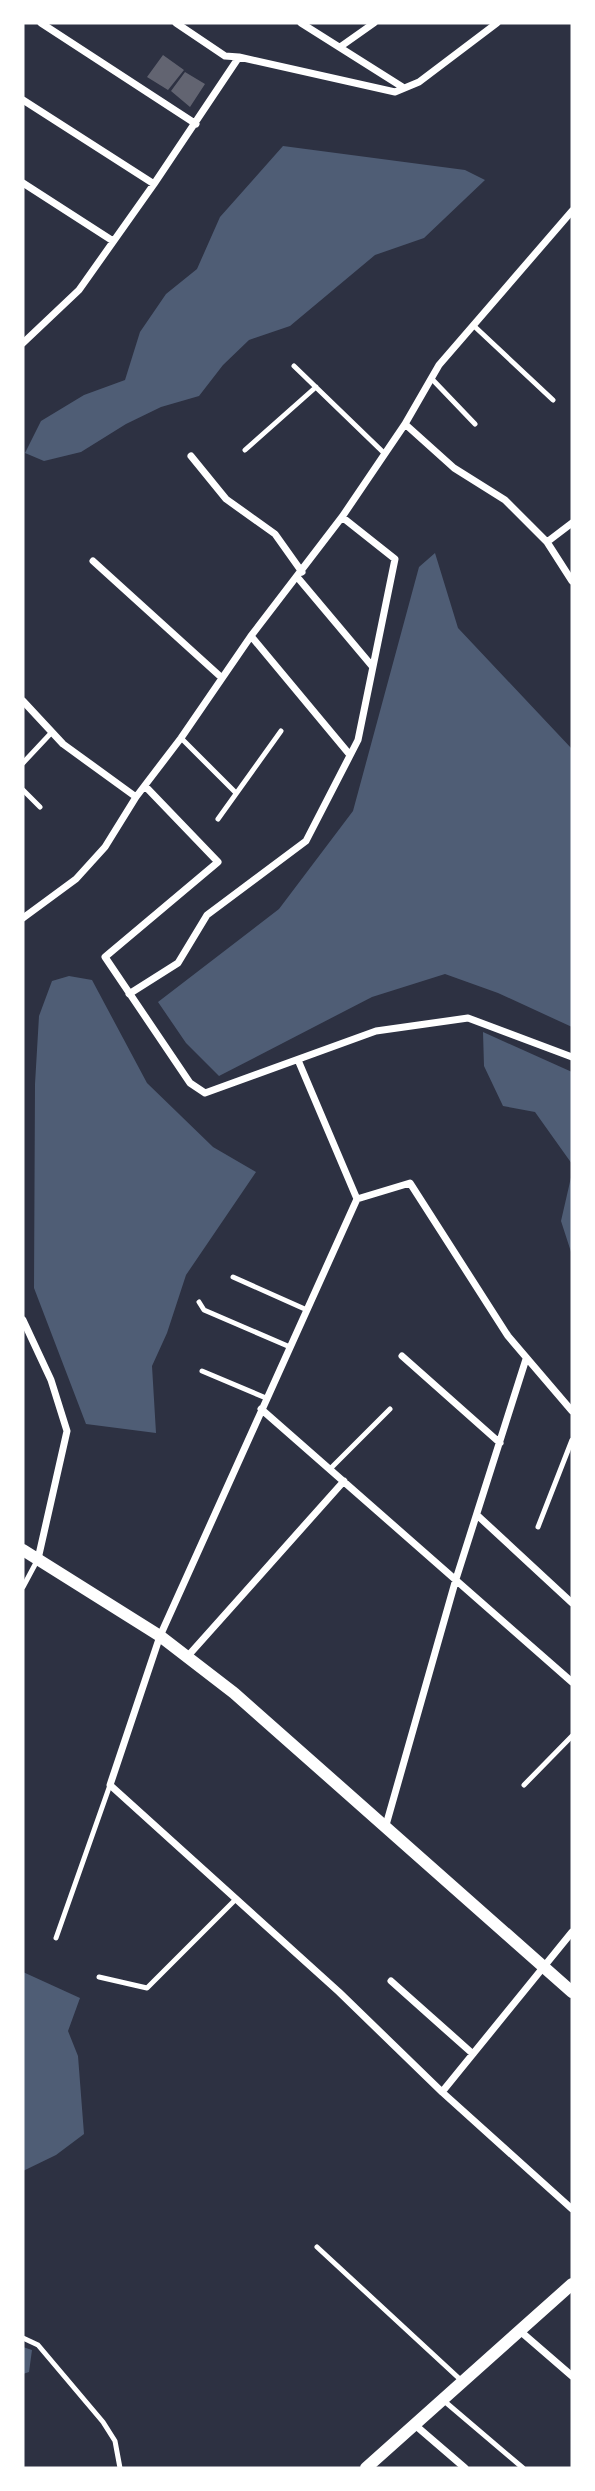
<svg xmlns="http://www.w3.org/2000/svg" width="595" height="2491" viewBox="0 0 595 2491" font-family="Commissioner,sans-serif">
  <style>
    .water { fill: #4f5d75 }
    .building { fill: #626471 }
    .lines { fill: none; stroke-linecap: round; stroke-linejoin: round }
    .service { stroke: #fff; stroke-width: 5 }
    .minor { stroke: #fff; stroke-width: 7 }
    .tertiary { stroke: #fff; stroke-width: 12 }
  </style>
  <rect width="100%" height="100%" fill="#2d3142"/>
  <path class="water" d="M283,146L465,170L485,180L424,238L375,255L290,326L249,340L223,365L199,396L161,407L126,424L81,452L44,461L25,453L41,421L84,395L125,380L140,332L166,294L197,269L220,217Z
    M435,553L458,628L572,749V1027L498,993L445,974L372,997L219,1076L186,1043L158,1002L279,909L353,811L419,567Z
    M69,976L92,980L147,1083L213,1147L256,1172L186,1275L167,1333L152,1366L156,1433L86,1424L34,1288L35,1084L39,1016L52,981Z
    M483,1032L572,1072V1164L535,1112L503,1106L484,1066Z
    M572,1173V1255L561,1221Z
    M23,1972L80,1998L68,2031L78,2056L84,2134L56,2155L23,2171Z
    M23,2347L32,2350L29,2372L23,2374Z"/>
  <path class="building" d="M163,55L184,70L168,90L147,77Z
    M185,72L205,84L190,107L171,91Z"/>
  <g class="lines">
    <path class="service" d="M473,325L553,400
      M294,366L385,454
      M431,378L475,424
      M245,450L316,387
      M181,738L236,793
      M23,763L52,732
      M23,790L40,807
      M218,819L281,731
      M233,1277L307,1310
      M199,1302L204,1310L290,1347
      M202,1371L266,1398
      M330,1469L390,1409
      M538,1527L572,1440
      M23,1587L38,1559
      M524,1785L572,1736
      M56,1938L110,1785
      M99,1977L147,1988L236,1899
      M317,2247L463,2382
      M23,2338L38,2345L103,2422L115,2441L120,2468
      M443,2400L523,2468"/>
    <path class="minor" d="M41,23L196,124
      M176,23L225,56L239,57
      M301,23L404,88
      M340,47L374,23
      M23,100L154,184
      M23,183L113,241
      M23,343L79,290L154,184L239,57L395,92L419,82L497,23
      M405,424L439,365L572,211
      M191,456L226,499L275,534L302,572
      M547,542L572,523
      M93,561L222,678
      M298,578L372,666
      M251,636L350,755
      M23,701L63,744L136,797
      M145,786L218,862L105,957L190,1083L205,1093L376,1031L468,1018L572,1057
      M23,918L76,879L105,847L136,797L181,738L251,636L342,517L405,424L454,468L505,500L547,542L572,581
      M129,994L178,963L207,915L306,841L358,740L395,559L342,517
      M298,1060L357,1199L160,1636L110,1785L339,1992L442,2092L572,2209
      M357,1199L410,1183L508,1336L572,1411
      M23,1320L51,1380L67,1431L38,1559
      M402,1356L500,1443
      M261,1409L572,1682
      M477,1515L572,1603
      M187,1657L344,1481
      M386,1825L456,1579L526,1359
      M391,1981L473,2054
      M442,2092L572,1932
      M520,2331L572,2376
      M415,2425L465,2468"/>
    <path class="tertiary" d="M23,1550L160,1636L234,1693L572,1992
      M366,2468L572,2284"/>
  </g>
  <rect width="595" height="2491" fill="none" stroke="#ffffff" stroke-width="49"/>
</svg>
